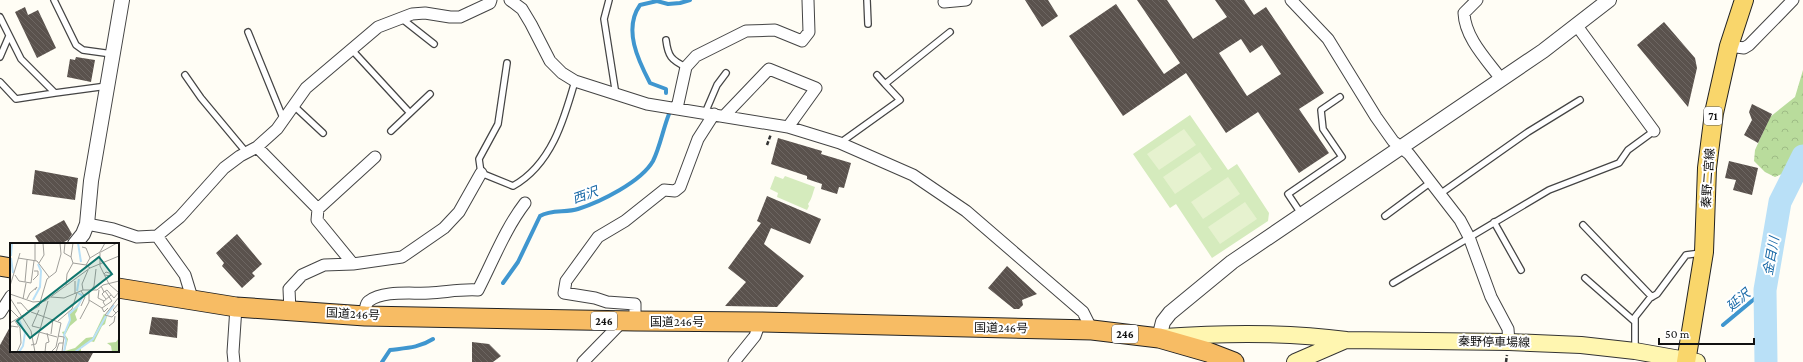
<svg xmlns="http://www.w3.org/2000/svg" width="1803" height="362" viewBox="0 0 1803 362" font-family="'Crimson Pro','Noto Sans JP',serif">
  <style>
    .grass { fill: #d5ebbd }
    .forest { fill: url(#forest-crowns) }
    .pitch { fill: #e6f2cf }
    .lines { fill: none; stroke-linecap: round; stroke-linejoin: round }
    .stream { stroke: #3f96cf; stroke-width: 4 }
    .river { stroke: #b9e0f7; stroke-width: 23 }
    .building { fill: url(#building-back-hatch); fill-rule: evenodd }
    .service-casing { stroke: #444; stroke-width: 8 }
    .minor-casing { stroke: #444; stroke-width: 13 }
    .tertiary-casing { stroke: #444; stroke-width: 16 }
    .secondary-casing { stroke: #333; stroke-width: 18 }
    .primary-casing { stroke: #222; stroke-width: 20 }
    .trunk-casing { stroke: #222; stroke-width: 21 }
    .path { stroke: #333; stroke-width: 2.5; stroke-dasharray: 4 2; stroke-linecap: butt }
    .service { stroke: #fff; stroke-width: 5.5 }
    .minor { stroke: #fff; stroke-width: 11 }
    .tertiary { stroke: #fff; stroke-width: 14 }
    .secondary { stroke: #fff6b0; stroke-width: 16 }
    .primary { stroke: #f9d66b; stroke-width: 18 }
    .trunk { stroke: #f7bc64; stroke-width: 19 }
    .labels { text-anchor: middle; dominant-baseline: central; stroke-width: 4; stroke-linejoin: round; paint-order: stroke }
    .shield { fill: #fff; stroke: #585858; stroke-width: 1 }
    .shield-label { font-size: 11px; font-weight: bold; fill: #111 }
    .street-label { font-size: 12px; fill: #111; stroke: #fff }
    .water-label { font-size: 13px; font-style: italic; fill: #1768a6; stroke: #fff }
    .inset-river { fill: none; stroke: #b9e0f7; stroke-width: 2 }
    .inset-road { fill: none; stroke: #a09f9a; stroke-width: 1 }
    .view { fill: #0f766e; fill-opacity: 0.15; stroke: #0f766e; stroke-width: 2 }
    .inset-edge { fill: none; stroke: #111; stroke-width: 2 }
  </style>
  <defs>
    <pattern id="forest-crowns" width="20" height="18" patternUnits="userSpaceOnUse"><rect width="20" height="18" fill="#b9dc9c"/><path d="M2 6a3 3 0 1 1 6 0M12 15a3 3 0 1 1 6 0" fill="none" stroke="#9ebc85"/></pattern>
    <pattern id="building-back-hatch" width="6" height="6" patternUnits="userSpaceOnUse"><rect width="6" height="6" fill="#5a524d"/><path d="M-1 5l2 2M0 0l6 6M5-1l2 2" fill="none" stroke="#6d6662"/></pattern>
  </defs>
  <rect width="100%" height="100%" fill="#fffdf5"/>
  <path class="grass" d="M1190,115L1228,170L1237,164L1269,213L1268,221L1212,258L1176,204L1170,208L1133,154Z
    M775,176L783,179L785,176L815,187C813,192 812,199 808,204L809,206L807,210L777,197L778,193L770,189Z"/>
  <path class="forest" d="M1803,70V146L1798,158L1786,172L1775,177L1765,172L1754,161L1755,150L1770,117L1795,97Z"/>
  <path class="pitch" d="M1184,129L1196,145L1159,170L1147,154Z
    M1200,152L1212,169L1175,194L1163,177Z
    M1228,177L1240,194L1203,219L1191,202Z
    M1245,202L1257,219L1220,244L1208,227Z"/>
  <g class="lines">
    <path class="stream" d="M666,93V89L650,83C638,60 623,29 640,5L657,1L668,4L680,3L690,0
      M503,283L518,262L540,216C551,209 566,213 578,209C600,202 641,182 653,161C660,147 663,129 669,114
      M1723,325L1765,290
      M382,362L390,350C406,348 419,348 433,339"/>
    <path class="river" d="M1766,362L1765,290L1780,202L1803,156"/>
  </g>
  <path class="building" d="M1025,0H1048L1058,16L1042,27Z
    M1137,0H1167L1193,39L1227,17L1215,0H1244L1254,15L1266,7L1324,93L1299,109L1329,153L1299,173L1258,112L1226,133L1186,73L1123,116L1069,36L1116,4L1164,74L1180,63ZM1241,39L1250,53L1262,45L1281,74L1247,96L1219,53Z
    M25,7L28,15L38,10L56,48L37,58L15,12Z
    M1664,22L1695,58L1697,68L1688,107L1637,45Z
    M76,57L95,60L91,82L67,77L70,59L75,60Z
    M1752,104L1772,114L1758,143L1744,135L1752,120L1749,112Z
    M778,138L822,151L821,154L851,163L844,188L839,187L837,194L821,189L822,184L807,179V176L771,164Z
    M1729,161L1758,168L1752,195L1733,190L1736,180L1725,178Z
    M35,170L78,178L75,200L32,194Z
    M767,196L821,219L810,244L771,228L764,244L804,276L777,307L725,306L746,282L728,268L761,223L757,221Z
    M64,220L72,234L68,240L60,244H40L35,236Z
    M237,234L262,264L252,273L255,276L242,288L222,266L224,263L216,253Z
    M1007,266L1037,294L1022,300L1023,305L1019,309H1014L988,288Z
    M152,317L178,320L177,338L149,334Z
    M11,325V351H94L88,362H0V345Z
    M472,342L489,344L501,356L493,362H472Z"/>
  <g class="lines">
    <defs>
      <path id="service" d="M54,0L76,45L83,50L112,54
        M609,0L604,19L616,95
        M867,0L868,24
        M0,17L21,59L55,93L107,86
        M401,18L434,44
        M248,32L283,118
        M666,40C668,56 671,60 686,67
        M352,50L410,113
        M0,57L9,36
        M507,63L498,124L479,159L481,173L513,186C551,165 564,120 575,81
        M185,75L201,98L246,152
        M877,75L885,84
        M0,82L16,99L55,93
        M293,105L323,133
        M705,113L717,85L726,73
        M391,131L430,94
        M840,143L900,100L885,84L950,32
        M1440,194L1528,132L1580,100
        M1302,215L1288,194L1342,157L1323,129L1321,110L1340,97
        M1385,216L1431,182
        M1494,222L1521,270
        M1583,225L1652,297
        M1585,278L1634,321
        M1393,283L1549,190L1619,163L1628,150L1654,131
        M1635,351V317L1650,298L1657,294L1686,255L1701,253"/>
      <path id="minor" d="M510,0L522,9L531,24L550,61L562,73L575,81L647,104L788,127L840,143L913,175L966,211L1083,312L1092,330
        M1291,0L1328,39L1376,117L1393,141L1409,154L1460,220L1469,237L1491,297L1508,329L1509,342
        M1477,0L1464,13C1465,38 1487,60 1501,79
        M944,2L966,0
        M1577,26L1654,131
        M1729,46L1744,48L1749,45L1793,0
        M677,108L686,67L696,56L746,31L775,30L802,41L809,32L808,0
        M724,116L769,69L816,88L788,127
        M257,147L318,209L317,220L353,264
        M318,209L375,157
        M87,224L113,229L137,237L157,236L180,217L224,168L240,156L257,147L277,129L306,88L378,27L412,14L425,13L450,17H460L490,3L491,0
        M157,236L185,275L193,301
        M290,311L289,289L302,275L324,265L353,264L402,257L444,228L459,212L481,173
        M0,313L11,296
        M365,316C365,311 365,304 369,301C383,290 412,294 429,293C447,292 460,289 478,290C493,261 505,229 525,203
        M635,321V304L607,302L595,298L564,293L566,281L598,237L625,221L664,190L675,191L680,187L698,139L714,114
        M234,362L233,352L236,307
        M583,362L623,321
        M734,362L755,336L760,322"/>
      <path id="tertiary" d="M75,244L83,234L87,224L91,181L122,0
        M1159,338L1163,322L1170,313L1232,262L1543,51L1609,0"/>
      <path id="secondary" d="M1164,337C1223,333 1287,332 1346,340
        M1295,362L1346,340L1509,342L1581,345L1635,351L1697,362"/>
      <path id="primary" d="M1686,362L1704,252L1707,168L1714,113L1729,46L1744,0"/>
      <path id="trunk" d="M0,266L11,268
        M118,288L236,307L365,316L635,321L760,322L1092,330L1159,338L1208,352L1234,362"/>
    </defs>
    <use href="#service" class="service-casing"/>
    <use href="#minor" class="minor-casing"/>
    <use href="#tertiary" class="tertiary-casing"/>
    <use href="#secondary" class="secondary-casing"/>
    <use href="#primary" class="primary-casing"/>
    <use href="#trunk" class="trunk-casing"/>
    <path class="path" d="M767,145L771,134
      M1506,362L1507,355"/>
    <use href="#service" class="service"/>
    <use href="#minor" class="minor"/>
    <use href="#tertiary" class="tertiary"/>
    <use href="#secondary" class="secondary"/>
    <use href="#primary" class="primary"/>
    <use href="#trunk" class="trunk"/>
  </g>
  <g class="labels">
    <g class="shield">
      <rect x="1704" y="107" width="18" height="18" rx="3"/>
      <rect x="591" y="312" width="26" height="18" rx="3"/>
      <rect x="1112" y="325" width="26" height="18" rx="3"/>
    </g>
    <g class="shield-label">
      <text x="1713" y="116">71</text>
      <text x="604" y="321">246</text>
      <text x="1125" y="334">246</text>
    </g>
    <g class="street-label">
      <text transform="translate(1708 178) rotate(-86)">秦野二宮線</text>
      <text transform="translate(353 314) rotate(3)">国道246号</text>
      <text x="677" y="322">国道246号</text>
      <text transform="translate(1001 328) rotate(1)">国道246号</text>
      <text transform="translate(1494 342) rotate(1)">秦野停車場線</text>
    </g>
    <g class="water-label">
      <text transform="translate(585 195) rotate(-19)">西沢</text>
      <text transform="translate(1771 256) rotate(-80)">金目川</text>
      <text transform="translate(1738 300) rotate(-40)">延沢</text>
    </g>
  </g>
  <g transform="translate(10 243)">
    <rect width="109" height="109" fill="#fffdf5"/>
    <path d="M69,60L67,68L65,71L67,77L60,83L55,92L58,96L55,108L65,105L76,95L83,94L94,71L97,73L95,81L92,83L84,99L80,98L71,104V109H54L56,97L52,89L56,88L60,78L58,71ZM109,95V109H102L101,103L97,100L106,99Z" fill="#b9dc9c"/>
    <path class="inset-river" d="M68,0L71,19M1,13L2,0M1,15L3,30M67,48L69,36M23,57L30,44L31,28L28,21M97,72L104,62M8,75L15,90L13,103L9,109M54,109L56,97L54,92L60,77L59,71L68,63L73,53L68,50M65,109L83,96L96,73"/>
    <path class="inset-road" d="M55,0L54,10L61,14M95,0L90,9V23L99,41L109,50M72,4L76,5L80,15M91,9L107,0M8,15L27,18L39,34M25,18V0M29,20L34,12L33,0M63,20L76,22L80,25M76,22L80,15L90,9M94,31L96,29L102,31L100,33L95,32M5,32L9,38L21,40L24,18M23,37L28,32V28H24M65,38V51M15,39L17,17M56,42L57,31L63,20L61,14L63,0M0,43L10,10M91,43L94,49L92,51L96,56M73,47L72,41L78,27M89,47L88,55L94,58M71,48L75,54L71,63M95,48L102,58M80,49L84,43L86,26M94,49L97,47L104,55L109,49M0,51L23,59L35,58L80,25L109,13M41,54L54,55L73,47H87L93,42L109,38M0,55L21,88L25,109M13,56L16,40M17,56L20,50L27,44L25,47M79,57L92,65M7,60H11L18,68L25,64M95,62L93,59L101,52M98,65L94,69L92,65L102,58M0,66L9,75M29,67L22,83L30,85M21,69L51,80L46,104L41,109M106,70L103,67L109,60M95,72L109,54M95,72L102,74L109,67M70,76L79,59V49M5,78L10,85L11,100L7,109M48,78L62,66L67,50M0,80L29,63L37,36L46,29L51,11L50,0M99,83L104,79L105,73M0,88L1,83L8,84M29,89L47,94M41,91L43,76M48,93L54,94L52,109M21,102L26,101L38,58M35,109L36,100L39,99L37,90M46,109L49,100H53"/>
    <path class="view" d="M89,14L102,31L20,95L7,78Z"/>
    <rect width="109" height="109" class="inset-edge"/>
  </g>
  <path d="M1659 338v6h95v-6" fill="none" stroke="#111111" stroke-width="2"/>
  <text x="1665" y="338" font-size="12" fill="#111111" stroke="#ffffff" stroke-width="3" paint-order="stroke">50 m</text>
</svg>
